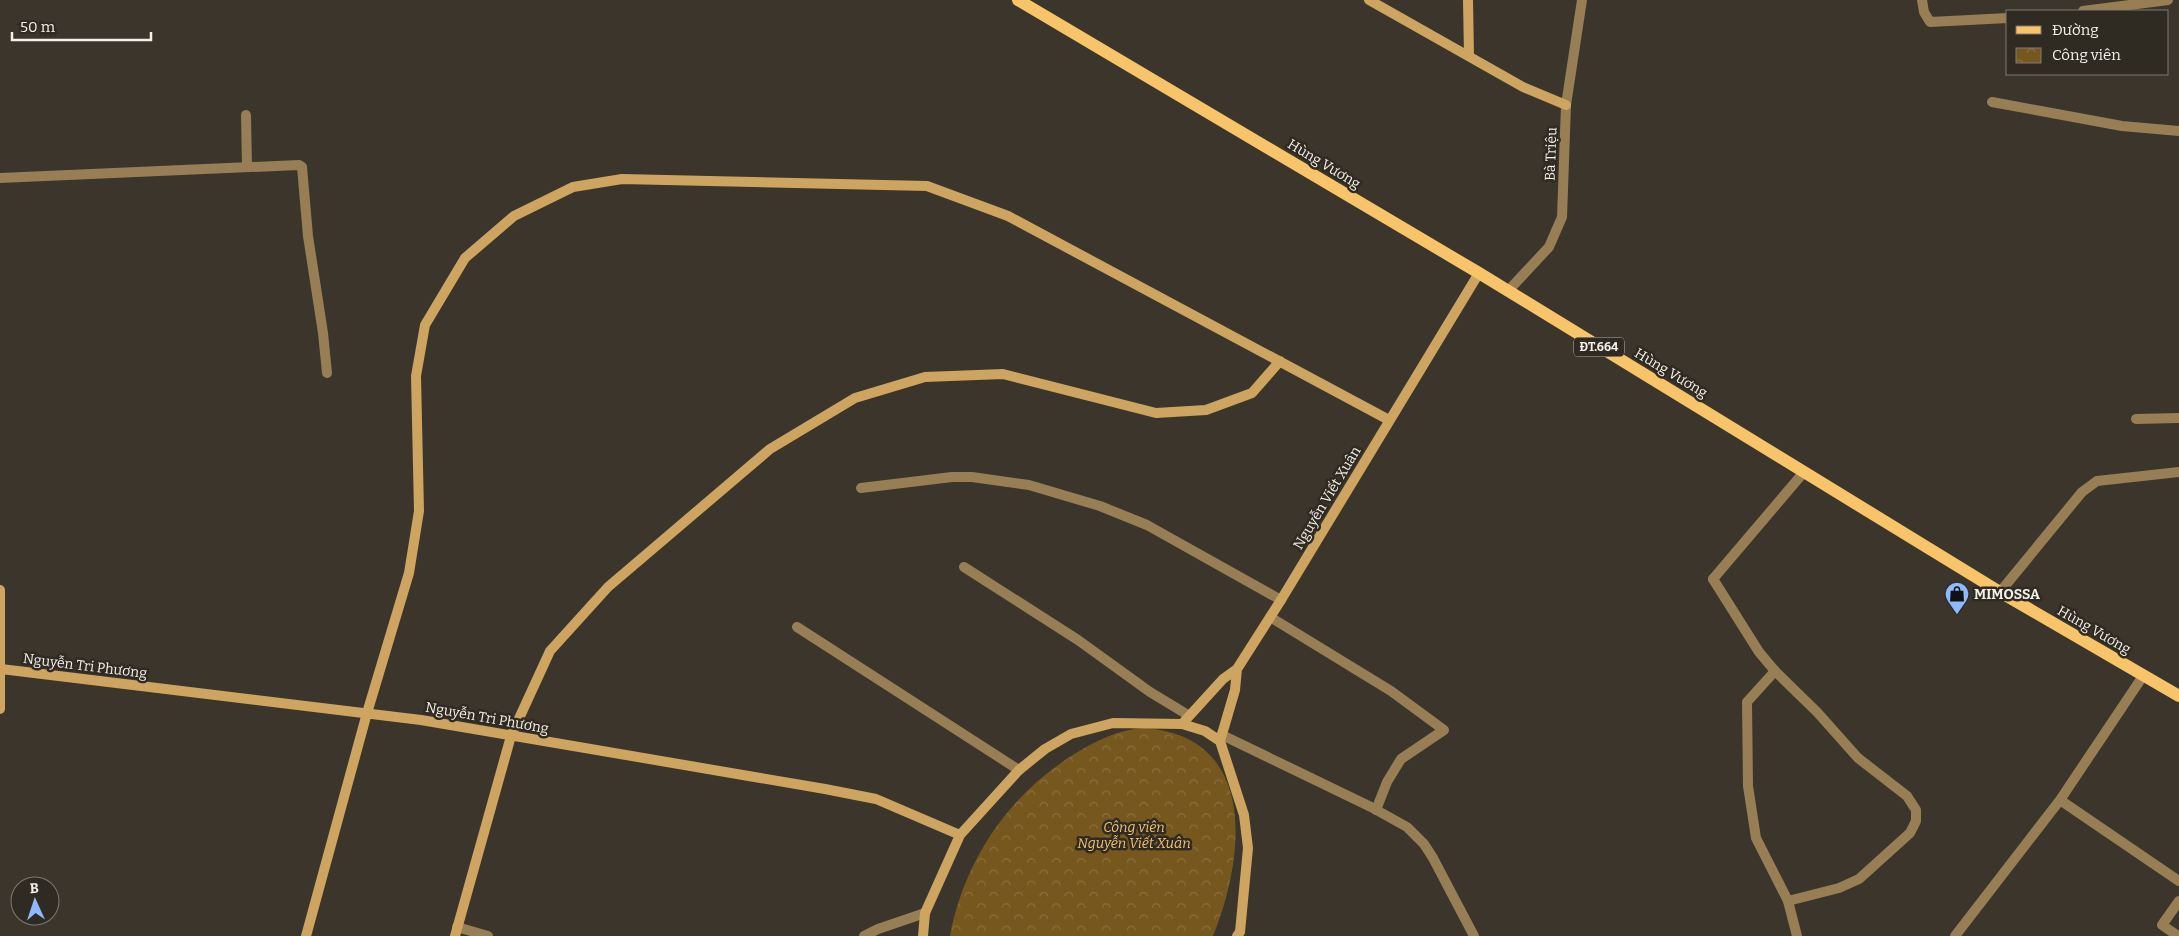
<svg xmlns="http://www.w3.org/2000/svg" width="2179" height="936" viewBox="0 0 2179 936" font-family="Bitter,serif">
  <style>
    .park { fill: url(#park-crowns) }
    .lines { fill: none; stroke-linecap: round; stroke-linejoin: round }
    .lane { stroke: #977e54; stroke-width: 10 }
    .street { stroke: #977e54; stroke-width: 10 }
    .secondary { stroke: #cea560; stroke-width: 10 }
    .primary { stroke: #f8c469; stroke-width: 12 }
    .labels { text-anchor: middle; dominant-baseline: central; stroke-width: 5; stroke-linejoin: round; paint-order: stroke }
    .shield { fill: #302b22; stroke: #b8b4ad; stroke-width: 1 }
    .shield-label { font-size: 12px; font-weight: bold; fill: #f3efe9 }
    .street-label { font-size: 14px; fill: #f3efe9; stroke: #302b22 }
    .poi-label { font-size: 14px; font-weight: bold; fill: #f3efe9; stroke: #302b22; text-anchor: start }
    .park-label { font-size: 14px; font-style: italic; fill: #f1c06d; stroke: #302b22 }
  </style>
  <defs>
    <pattern id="park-crowns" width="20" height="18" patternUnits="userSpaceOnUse" patternTransform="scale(1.25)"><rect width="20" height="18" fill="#76581e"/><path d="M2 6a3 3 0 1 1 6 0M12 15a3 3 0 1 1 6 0" fill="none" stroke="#8a703f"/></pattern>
  </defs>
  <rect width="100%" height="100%" fill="#3b352c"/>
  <path class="park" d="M1143,728C1259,735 1245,858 1213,936H950C964,860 1010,793 1076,753C1097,740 1118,730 1143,728Z"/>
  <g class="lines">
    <path class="lane" d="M1713,579L1804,472
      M2000,592L2082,492L2097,481L2179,472
      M1270,617L1391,691L1444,730L1401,759L1387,782L1376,810
      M1775,671L1747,702L1748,786L1756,838L1788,901L1797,936
      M2060,800L2179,881
      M1955,936L2060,800L2143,676
      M2178,936L2162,925L2179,901"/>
    <path class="street" d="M1922,0L1924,12L1930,22L2008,18
      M2083,11L2168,0
      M1992,102L2122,126L2179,131
      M246,115L247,167
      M0,178L299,165L302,167L308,236L323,333L327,373
      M1508,291L1549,247L1562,217L1566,105L1582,0
      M2136,419L2179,418
      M861,488L952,477H972L1029,485L1100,506L1147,525L1281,600
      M964,567L1078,640L1150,692L1188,715
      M1713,579L1759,652L1775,671L1817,712L1858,758L1907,796L1916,810V821L1910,833L1859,879L1839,888L1788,901
      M797,627L1019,770
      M1222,735L1371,807L1407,827L1424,844L1433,858L1474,936
      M457,927L488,936
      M864,936L878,929L925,913"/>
    <path class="secondary" d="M1369,0L1523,87L1566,105
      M1468,0L1469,56
      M0,590V709
      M1,669L421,720L825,789L876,799L960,835
      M1182,724L1223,679L1237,669L1281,600L1479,273
      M1220,741L1235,690L1237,669
      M306,936L367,713L409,573L419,511L416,376L425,325L465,258L514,216L573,187L622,179L927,186L1008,216L1389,420
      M455,936L511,736L550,651L608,587L770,449L855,398L925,377L1003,374L1156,413L1206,410L1252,393L1280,361
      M923,936L925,913L960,835L1019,770L1045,749L1071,734L1113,723L1182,724L1205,731L1220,741L1244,815L1248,848L1240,932L1237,936"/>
    <path class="primary" d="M1018,0L1479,273L2000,592L2179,696"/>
  </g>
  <defs>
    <symbol id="shop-pin" viewBox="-11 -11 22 30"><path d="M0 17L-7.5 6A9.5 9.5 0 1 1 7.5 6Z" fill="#8eb9fd" stroke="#302b22"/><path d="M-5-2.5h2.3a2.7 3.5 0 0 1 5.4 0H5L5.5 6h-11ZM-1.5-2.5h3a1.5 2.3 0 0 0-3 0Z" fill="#111"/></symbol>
  </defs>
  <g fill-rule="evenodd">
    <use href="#shop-pin" x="1943" y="580" width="28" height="38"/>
  </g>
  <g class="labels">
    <rect class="shield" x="1574" y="337.5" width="50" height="19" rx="4"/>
    <g class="shield-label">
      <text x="1599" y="347">ĐT.664</text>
    </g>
    <g class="street-label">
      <text transform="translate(1551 154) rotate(-88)">Bà Triệu</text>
      <text transform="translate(1324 164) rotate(31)">Hùng Vương</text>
      <text transform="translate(1671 373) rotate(31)">Hùng Vương</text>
      <text transform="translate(1327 498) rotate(-59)">Nguyễn Viết Xuân</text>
      <text transform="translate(2094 630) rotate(30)">Hùng Vương</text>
      <text transform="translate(85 666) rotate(7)">Nguyễn Tri Phương</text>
      <text transform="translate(487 718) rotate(10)">Nguyễn Tri Phương</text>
    </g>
    <g class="poi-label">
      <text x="1974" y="594">MIMOSSA</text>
    </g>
    <g class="park-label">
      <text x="1134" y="827">Công viên<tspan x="1134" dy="16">Nguyễn Viết Xuân</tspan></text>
    </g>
  </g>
  <rect x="2006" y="10" width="162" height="65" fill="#302b22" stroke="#7e7972"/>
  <rect x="2016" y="26" width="25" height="8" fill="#f8c469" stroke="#7e7972"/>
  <text x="2052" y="35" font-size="15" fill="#f3efe9">Đường</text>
  <rect x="2016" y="48" width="25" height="15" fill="url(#park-crowns)" stroke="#7e7972"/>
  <text x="2052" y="60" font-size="15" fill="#f3efe9">Công viên</text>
  <g transform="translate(35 901) rotate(357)"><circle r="24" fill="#302b22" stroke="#7e7972"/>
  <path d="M0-4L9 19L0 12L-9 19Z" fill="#8eb9fd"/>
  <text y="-8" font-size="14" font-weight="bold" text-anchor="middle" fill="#f3efe9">B</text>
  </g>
  <path d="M12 32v8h139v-8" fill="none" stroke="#f3efe9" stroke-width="2.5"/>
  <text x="20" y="32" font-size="15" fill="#f3efe9" stroke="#302b22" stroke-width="4" paint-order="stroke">50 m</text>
</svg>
